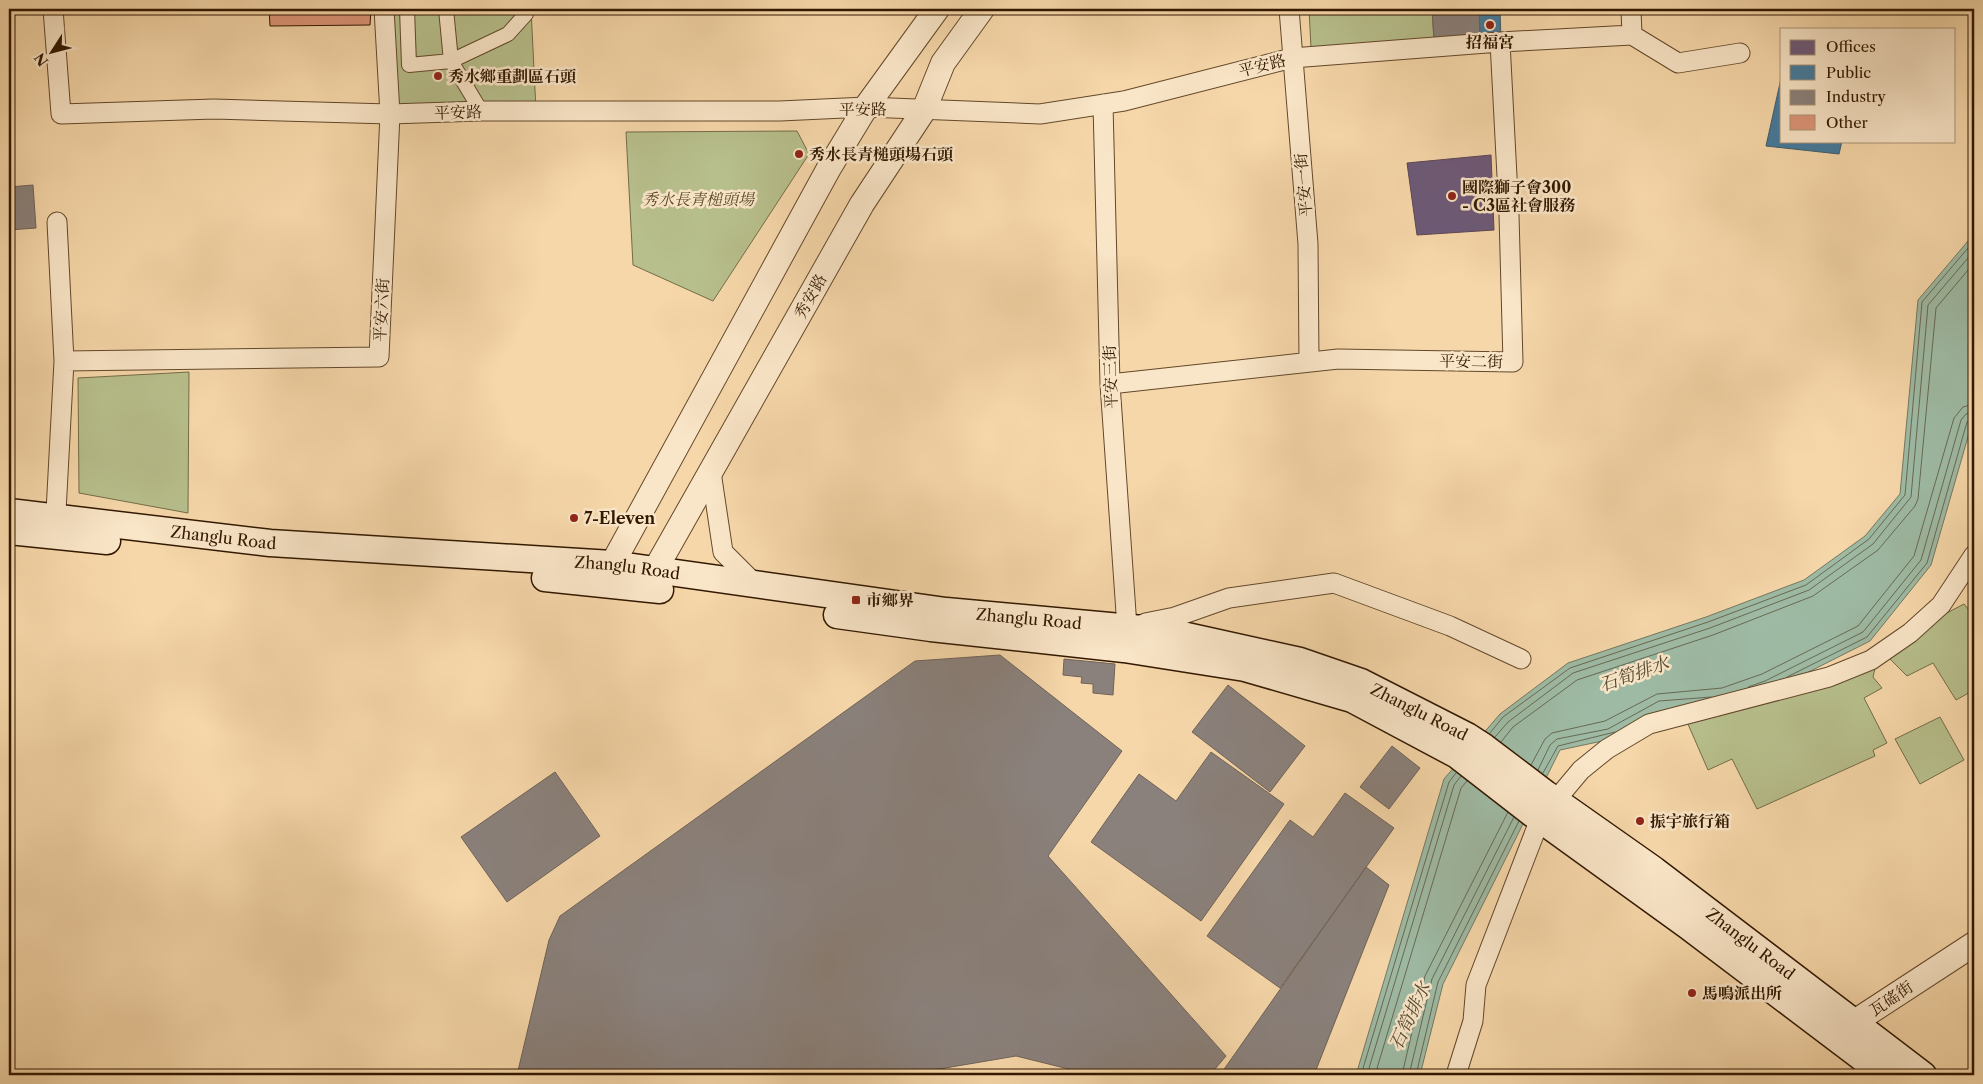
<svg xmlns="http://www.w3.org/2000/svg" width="1983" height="1084" viewBox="0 0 1983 1084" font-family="'Libre Caslon Text','Noto Serif TC',serif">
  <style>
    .green { fill: #b7bf8c; stroke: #746c46 }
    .water { fill: #9ebaa4; stroke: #737962 }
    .offices { fill: #6d597a; stroke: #5b4655 }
    .public { fill: #457b9d; stroke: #3f5d6e }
    .industry { fill: #8a817c; stroke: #706257 }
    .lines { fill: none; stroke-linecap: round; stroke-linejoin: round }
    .shore { stroke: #686952; stroke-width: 1 }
    .building { fill: #dd9579; stroke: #321800 }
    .pedestrian-casing { stroke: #63482a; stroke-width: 16 }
    .minor-casing { stroke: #63482a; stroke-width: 21 }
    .tertiary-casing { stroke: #63482a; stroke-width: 26 }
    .secondary-casing { stroke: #321800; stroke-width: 29 }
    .pedestrian { stroke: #f9e5c7; stroke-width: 14 }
    .minor { stroke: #f9e5c7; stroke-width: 19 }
    .tertiary { stroke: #f9e5c7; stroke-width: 24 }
    .secondary { stroke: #f9e5c7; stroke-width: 26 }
    .poi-dot { fill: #8f2418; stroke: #f9e5c7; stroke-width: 2 }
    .labels { text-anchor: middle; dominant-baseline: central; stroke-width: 5; stroke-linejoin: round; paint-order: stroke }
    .poi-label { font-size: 16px; font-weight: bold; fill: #321800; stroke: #f9e5c7; text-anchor: start }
    .street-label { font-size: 16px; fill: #321800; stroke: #f9e5c7 }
    .park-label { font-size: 16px; font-style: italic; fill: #5a4a2a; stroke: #f9e5c7 }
    .water-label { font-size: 18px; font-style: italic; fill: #524931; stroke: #f9e5c7 }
  </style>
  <rect width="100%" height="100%" fill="#f6d7a9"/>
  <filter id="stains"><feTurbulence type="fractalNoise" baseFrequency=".004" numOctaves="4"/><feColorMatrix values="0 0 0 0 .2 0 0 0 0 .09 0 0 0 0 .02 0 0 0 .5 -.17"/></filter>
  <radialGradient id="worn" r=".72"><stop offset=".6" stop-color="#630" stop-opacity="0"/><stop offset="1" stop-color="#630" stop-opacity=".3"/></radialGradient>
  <path class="green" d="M394,9H531L536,110L396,112Z
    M1309,9H1432L1434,40L1311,48Z
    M797,131L809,154L713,301L633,265L626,132Z
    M189,372L188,513L79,493L78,378Z
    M1964,604L1974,616V690L1956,700L1933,663L1907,676L1885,654L1918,628Z
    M1878,656L1873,677L1882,688L1864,698L1887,743L1873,750L1875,756L1757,809L1732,759L1708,770L1684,715Z
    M1940,717L1964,760L1920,784L1895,739Z"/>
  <path class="water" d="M1974,234V416L1931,565L1870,641L1769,692L1612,739L1560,750L1443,984L1420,1075H1356L1444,779L1500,714L1568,663L1706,617L1804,580L1865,536L1900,494L1918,300Z"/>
  <path class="offices" d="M1491,155L1494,230L1417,235L1407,163Z"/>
  <path class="public" d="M1479,9H1500L1501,41L1480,40Z
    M1782,74V141H1842L1839,154L1766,146Z"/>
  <path class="industry" d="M1432,9H1479L1480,40H1434Z
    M33,185L36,228L9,230V187Z
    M1000,655L1122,751L1048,856L1226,1056L1210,1075H1093L1016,1056L904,1075H517L549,940L560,916L915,661Z
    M1064,659L1115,664L1113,695L1093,693V684L1081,683L1082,677L1063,675Z
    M1228,685L1305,746L1270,792L1192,732Z
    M1392,746L1420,768L1389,809L1360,787Z
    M1211,752L1284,804L1201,921L1091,842L1139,774L1176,801Z
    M555,772L600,836L507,902L461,837Z
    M1345,793L1394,828L1280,988L1207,936L1290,820L1313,837Z
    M1366,867L1389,885L1314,1075H1220Z"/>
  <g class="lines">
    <path class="shore" d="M1787,677L1867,637L1927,563L1967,422L1974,418
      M1748,687L1765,681L1863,632L1921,560L1961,420L1966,414L1974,412
      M1490,733L1503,717L1570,668L1708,622L1806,585L1869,539L1905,495L1922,302L1974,241
      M1495,737L1508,722L1573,673L1710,628L1809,590L1873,544L1911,497L1928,305L1974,251
      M1501,742L1513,727L1577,680L1713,635L1813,596L1878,550L1915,506L1918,499L1936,308L1974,263
      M1531,765L1545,739L1552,733L1605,721L1657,694L1722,688L1762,674L1858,626L1914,556L1954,418L1963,407L1974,404
      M1538,770L1550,745L1557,739L1608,729L1659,701L1711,697
      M1543,773L1558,746L1615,732
      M1361,1075L1449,782L1456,773
      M1367,1075L1454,785L1461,776
      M1375,1075L1461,788L1467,781
      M1402,1075L1425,976L1508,812
      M1409,1075L1432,979L1514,817
      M1416,1075L1438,982L1519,821"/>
  </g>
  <path class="building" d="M269,9H371L370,25L270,26Z"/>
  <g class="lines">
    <defs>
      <path id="pedestrian" d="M407,9L409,65L451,61L508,34L526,14V9
        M446,9L451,61L481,111"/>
      <path id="minor" d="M53,9L61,114L214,109L390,114L481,111H780L866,107L1040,114L1124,101L1292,58L1500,42L1632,35L1631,9
        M1289,9L1308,244L1309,361
        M1632,35L1678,63L1740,53
        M1103,104L1110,384L1127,627L1126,640
        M64,361L379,357L390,114L384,9
        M1110,384L1338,359L1513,362L1509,215L1500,42
        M711,472L723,552L756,585
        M55,531L64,361L57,222
        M1145,623L1175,617L1229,598L1334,583L1450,626L1521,659
        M1456,1075L1473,1021L1476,985L1540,819L1581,770L1607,749L1649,724L1829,677L1871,660L1910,633L1941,605L1974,555"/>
      <path id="tertiary" d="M603,581L829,168L866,107L937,9
        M646,586L862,204L924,110L943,63L982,9
        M1837,1020L1853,1023L1974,944"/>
      <g id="secondary">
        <path id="s1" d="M9,512L270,543L612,564L946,611L1164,631L1300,661L1361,682L1467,736L1484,747L1546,794L1654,870L1923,1075"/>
        <path d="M9,531L107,541"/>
        <path d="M545,578L660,590"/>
        <path d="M837,615L931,628L1124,649L1245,668L1352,699L1457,755L1533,814L1688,926L1885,1075"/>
      </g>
    </defs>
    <use href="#pedestrian" class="pedestrian-casing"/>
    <use href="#minor" class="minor-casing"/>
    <use href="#tertiary" class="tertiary-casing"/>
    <use href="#secondary" class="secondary-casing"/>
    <use href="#pedestrian" class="pedestrian"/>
    <use href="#minor" class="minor"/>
    <use href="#tertiary" class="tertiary"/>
    <use href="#secondary" class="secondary"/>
  </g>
  <g class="poi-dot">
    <circle cx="1490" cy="25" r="5"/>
    <circle cx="438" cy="76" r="5"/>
    <circle cx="799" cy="154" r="5"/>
    <circle cx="1452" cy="196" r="5"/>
    <circle cx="574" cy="518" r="5"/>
    <rect x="851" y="595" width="10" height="10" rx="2.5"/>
    <circle cx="1640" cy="821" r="5"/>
    <circle cx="1692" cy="993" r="5"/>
  </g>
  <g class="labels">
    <g class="poi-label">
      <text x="1490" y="42" text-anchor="middle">招福宮</text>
      <text x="448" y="76">秀水鄉重劃區石頭</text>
      <text x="809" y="154">秀水長青槌頭場石頭</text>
      <text x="1462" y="187">國際獅子會300<tspan x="1462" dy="18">- C3區社會服務</tspan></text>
      <text x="584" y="518">7-Eleven</text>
      <text x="866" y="600">市鄉界</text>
      <text x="1650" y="821">振宇旅行箱</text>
      <text x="1702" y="993">馬鳴派出所</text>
    </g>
    <g class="street-label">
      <text transform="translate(1262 65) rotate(-14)">平安路</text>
      <text x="863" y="109">平安路</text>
      <text transform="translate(458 112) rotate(-2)">平安路</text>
      <text transform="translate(1303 185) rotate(-95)">平安一街</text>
      <text transform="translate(810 296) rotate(-61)">秀安路</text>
      <text transform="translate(381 310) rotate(-87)">平安六街</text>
      <text transform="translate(1471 361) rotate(1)">平安二街</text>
      <text transform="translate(1110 377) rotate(-92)">平安三街</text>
      <text stroke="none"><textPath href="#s1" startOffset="216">Zhanglu Road</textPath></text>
      <text stroke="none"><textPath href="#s1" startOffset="621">Zhanglu Road</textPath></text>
      <text stroke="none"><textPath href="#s1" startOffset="1026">Zhanglu Road</textPath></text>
      <text stroke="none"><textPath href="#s1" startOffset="1431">Zhanglu Road</textPath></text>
      <text stroke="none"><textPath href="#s1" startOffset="1836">Zhanglu Road</textPath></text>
      <text transform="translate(1891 998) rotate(-34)">瓦磘街</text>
    </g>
    <g class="park-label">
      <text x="698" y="199">秀水長青槌頭場</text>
    </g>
    <g class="water-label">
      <text transform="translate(1634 674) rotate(-19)">石筍排水</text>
      <text transform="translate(1410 1016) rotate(-65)">石筍排水</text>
    </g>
  </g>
  <rect width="1983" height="1084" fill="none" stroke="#f6d7a9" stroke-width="30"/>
  <rect x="10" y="10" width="1963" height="1064" fill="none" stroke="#321800" stroke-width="2.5"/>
  <rect x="15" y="15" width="1953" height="1054" fill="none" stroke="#321800"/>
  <rect x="1780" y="28" width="175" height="115" fill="#f9e5c7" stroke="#a99377"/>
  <rect x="1790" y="40" width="25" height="15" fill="#6d597a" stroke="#a99377"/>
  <text x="1826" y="52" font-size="15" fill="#321800">Offices</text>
  <rect x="1790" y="65" width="25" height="15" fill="#457b9d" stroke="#a99377"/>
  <text x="1826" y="78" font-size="15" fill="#321800">Public</text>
  <rect x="1790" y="90" width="25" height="15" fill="#8a817c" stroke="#a99377"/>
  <text x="1826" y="102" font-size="15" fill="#321800">Industry</text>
  <rect x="1790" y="115" width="25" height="15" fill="#dd9579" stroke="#a99377"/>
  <text x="1826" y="128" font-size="15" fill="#321800">Other</text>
  <g transform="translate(52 52) rotate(234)" stroke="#f9e5c7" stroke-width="4" paint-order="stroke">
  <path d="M0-4L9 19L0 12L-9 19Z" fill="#321800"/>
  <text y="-8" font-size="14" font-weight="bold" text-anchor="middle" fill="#321800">N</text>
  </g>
  <rect width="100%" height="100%" filter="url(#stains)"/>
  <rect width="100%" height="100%" fill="url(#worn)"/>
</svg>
